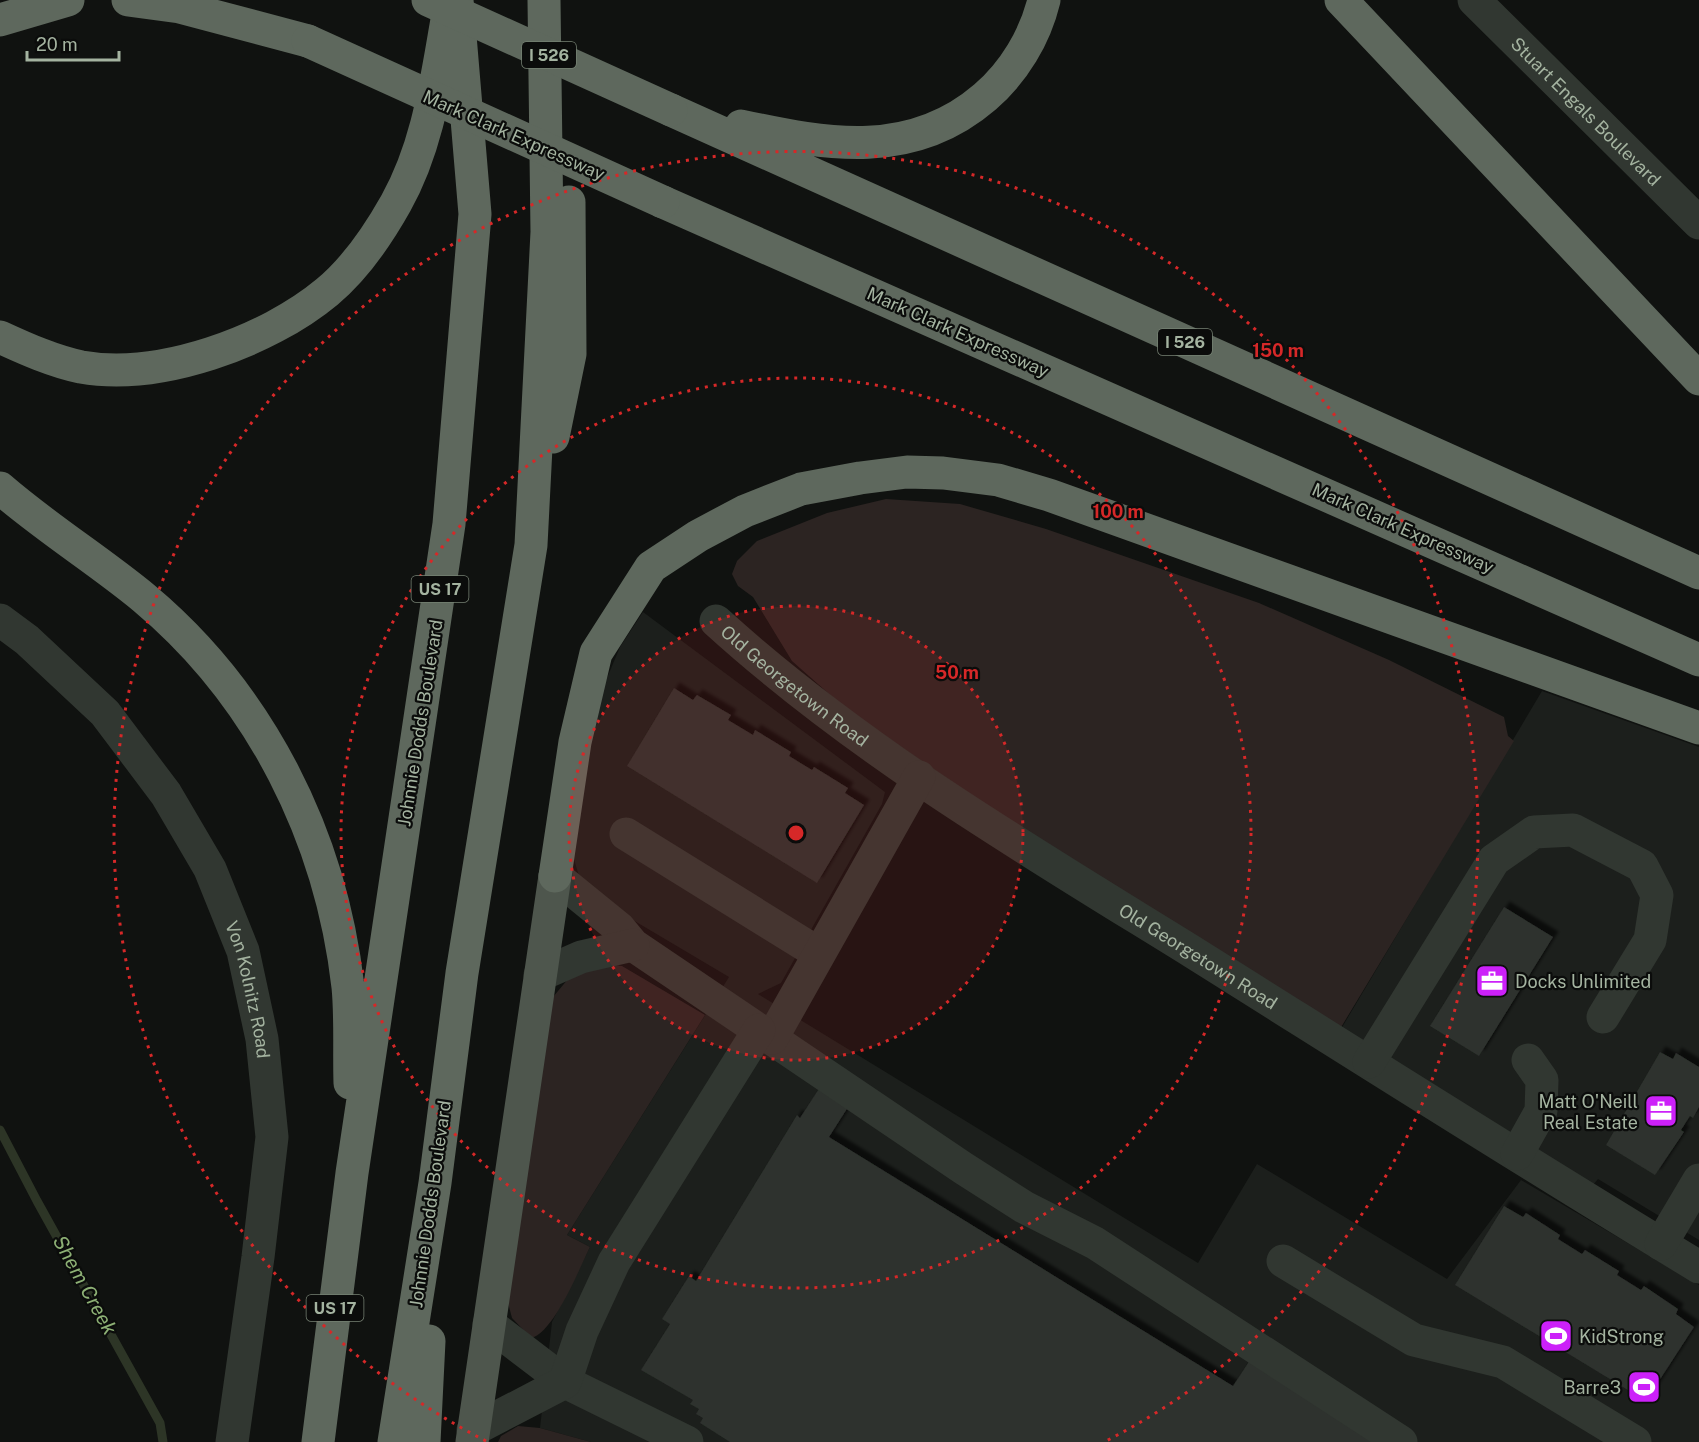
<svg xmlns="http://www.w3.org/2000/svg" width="1699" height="1442" viewBox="0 0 1699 1442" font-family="'Public Sans',sans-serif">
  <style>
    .built { fill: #1c1f1c }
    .green { fill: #2c2422 }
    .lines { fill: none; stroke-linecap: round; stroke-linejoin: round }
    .stream { stroke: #2d3526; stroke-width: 9 }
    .building { fill: #2d312d; filter: url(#shadow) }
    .minor { stroke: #313731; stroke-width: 33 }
    .major { stroke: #4e564d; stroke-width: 33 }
    .highway { stroke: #5e685d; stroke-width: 33 }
    .highway-bridge { stroke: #5e685d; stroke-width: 33 }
    .ring { fill: none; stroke: #d62828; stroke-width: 3; stroke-dasharray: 3 6 }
    .labels { text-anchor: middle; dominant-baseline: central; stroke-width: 4.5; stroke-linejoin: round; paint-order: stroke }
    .shield { fill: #0b0c0b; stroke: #768173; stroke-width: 1.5 }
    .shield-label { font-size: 16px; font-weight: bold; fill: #a4b3a0 }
    .street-label { font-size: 18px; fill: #a4b3a0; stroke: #0b0c0b }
    .poi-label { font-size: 18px; fill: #a4b3a0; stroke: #0b0c0b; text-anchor: start }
    .water-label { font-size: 20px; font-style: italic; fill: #8db075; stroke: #0b0c0b }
    .centre { fill: #d62828; stroke: #0b0c0b; stroke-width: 3 }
    .ring-label { font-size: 18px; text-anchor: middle; font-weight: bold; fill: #d62828; stroke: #0b0c0b; stroke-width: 4.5; stroke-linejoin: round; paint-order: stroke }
  </style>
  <defs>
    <filter id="shadow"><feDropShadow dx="5.5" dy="-5.5" stdDeviation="1.5" flood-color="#0009"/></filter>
  </defs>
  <rect width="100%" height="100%" fill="#101210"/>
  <path class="built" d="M643,612L885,792L882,804L781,983L758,994L1198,1263L1257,1164L1447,1279L1521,1180L1699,1285V1442H591L540,1428L552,1322L590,1247L567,1235L729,977L611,907L582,886L573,856L594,709L620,647Z
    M1542,691L1699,747V1240L1598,1179L1593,1185L1341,1029Z"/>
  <path class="green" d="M886,499L960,504L1046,529L1259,603L1389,660L1504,717L1508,736L1514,741L1340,1029L1017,827L845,708L792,661L753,597L738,586L732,574L737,561L757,541L827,513Z
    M599,963L622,966L705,1015L567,1235L590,1247C579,1269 554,1333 531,1338L512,1318L507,1299L553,997L573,973Z
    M518,1426L540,1428L591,1442H498L501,1436Z"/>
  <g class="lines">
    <path class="stream" d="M0,1130L37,1201L160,1423L163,1442"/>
  </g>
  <path class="building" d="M674,688L693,700L697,695L731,715L728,720L753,735L755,730L791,752L789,756L812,770L814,767L848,788L845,793L864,805L817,883L627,766Z
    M1504,907L1553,937L1479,1056L1430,1026Z
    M1660,1052L1673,1059L1676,1053L1699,1067V1107L1693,1118L1690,1116L1681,1130L1684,1132L1655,1175L1606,1145Z
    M822,1084L852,1101L829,1137L1233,1386L1252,1357L1373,1442H730L700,1423L703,1418L696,1414L699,1409L690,1404L693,1400L641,1370L670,1324L662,1319L689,1276L696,1281L797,1115L800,1118Z
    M1504,1206L1523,1217L1526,1213L1560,1235L1558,1239L1582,1254L1585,1250L1619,1271L1617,1275L1641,1290L1644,1286L1678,1309L1676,1314L1694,1327L1646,1401L1455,1285Z"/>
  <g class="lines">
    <g class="minor">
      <path id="s1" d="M1474,0L1699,223"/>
      <path id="s2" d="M0,620L27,640L105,713L166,794L210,869L243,951L262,1039L272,1137L258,1257L232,1442"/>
      <path id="s3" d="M716,621C859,751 1028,850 1191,951C1360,1057 1528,1164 1699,1267"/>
      <path d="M626,834L818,953"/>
      <path d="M555,876L619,928L633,945L963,1168L1024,1207L1095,1243L1401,1442"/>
      <path d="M540,975L581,957L633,945"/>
      <path d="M772,1038L919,777"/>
      <path d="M1369,1062L1494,860L1534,832L1573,830L1642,866L1657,895L1650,940L1603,1017"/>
      <path d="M1517,1154L1541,1111L1542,1080L1528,1060"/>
      <path d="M1661,1244L1699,1180"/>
      <path d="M1283,1261L1414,1340L1503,1362L1635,1442"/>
      <path d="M489,1324L565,1382L687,1442"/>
      <path d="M473,1430L565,1382L582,1331L614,1262L759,1030"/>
    </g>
    <path class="major" d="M472,1442L555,876"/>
    <path class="highway" d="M128,0L180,7L308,41
      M1341,0L1699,379
      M0,20L68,0
      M671,110L1699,573
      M741,126C828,145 912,160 985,97C1014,72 1035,37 1044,0
      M663,202L1699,660
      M0,337C26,349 53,361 81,367C159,381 267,342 327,292C356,268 378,235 396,203C428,146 436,82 447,20
      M553,437L570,354L569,202
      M0,488C46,528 98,560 144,598C261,696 331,837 348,987C351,1018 349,1051 350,1083
      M555,876L575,742L596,653L651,567L698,536L745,511L801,489L860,478L907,472L943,473L998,480L1049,495L1699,728
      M318,1442L352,1173L449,524L475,214L457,0
      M394,1442L435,1183L462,973L531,545L547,232L544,0
      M424,1442L429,1341"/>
    <path class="highway-bridge" d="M428,0L671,110
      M308,41L663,202"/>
  </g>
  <circle cx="796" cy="833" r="227" fill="#d62828" fill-opacity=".12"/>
  <g class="ring">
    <circle cx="796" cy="833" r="227"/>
    <circle cx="796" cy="833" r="455"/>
    <path d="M486 1441A682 682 0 1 1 1106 1441"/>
  </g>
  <defs>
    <symbol id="office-square" viewBox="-11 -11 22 22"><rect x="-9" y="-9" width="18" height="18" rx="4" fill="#cc21f9" stroke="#0b0c0b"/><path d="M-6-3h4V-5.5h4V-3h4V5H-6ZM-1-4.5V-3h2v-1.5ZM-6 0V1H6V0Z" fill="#fff"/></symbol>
    <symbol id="stadium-square" viewBox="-11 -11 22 22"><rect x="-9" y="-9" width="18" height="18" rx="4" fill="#cc21f9" stroke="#0b0c0b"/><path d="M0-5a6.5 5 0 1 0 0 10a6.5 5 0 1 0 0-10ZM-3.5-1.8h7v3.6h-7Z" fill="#fff"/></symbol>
  </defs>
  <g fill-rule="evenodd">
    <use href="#office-square" x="1473" y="962" width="38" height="38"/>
    <use href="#office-square" x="1642" y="1092" width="38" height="38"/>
    <use href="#stadium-square" x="1537" y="1317" width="38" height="38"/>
    <use href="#stadium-square" x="1625" y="1368" width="38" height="38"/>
  </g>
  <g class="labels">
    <g class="shield">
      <rect x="522" y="42" width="54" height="26" rx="4.5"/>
      <rect x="1158" y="329" width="54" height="26" rx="4.5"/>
      <rect x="411.5" y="576" width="57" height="26" rx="4.5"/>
      <rect x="306.5" y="1295" width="57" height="26" rx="4.5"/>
    </g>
    <g class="shield-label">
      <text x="549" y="55">I 526</text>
      <text x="1185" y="342">I 526</text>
      <text x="440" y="589">US 17</text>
      <text x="335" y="1308">US 17</text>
    </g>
    <g class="street-label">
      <text stroke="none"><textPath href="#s1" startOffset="158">Stuart Engals Boulevard</textPath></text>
      <text transform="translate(514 135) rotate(24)">Mark Clark Expressway</text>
      <text transform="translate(958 332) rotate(24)">Mark Clark Expressway</text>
      <text transform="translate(1403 528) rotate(24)">Mark Clark Expressway</text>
      <text stroke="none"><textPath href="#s3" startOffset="102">Old Georgetown Road</textPath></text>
      <text transform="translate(420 723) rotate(-81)">Johnnie Dodds Boulevard</text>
      <text stroke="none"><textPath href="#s3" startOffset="588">Old Georgetown Road</textPath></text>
      <text stroke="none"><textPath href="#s2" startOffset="456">Von Kolnitz Road</textPath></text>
      <text transform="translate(430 1204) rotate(-82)">Johnnie Dodds Boulevard</text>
    </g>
    <g class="poi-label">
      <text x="1515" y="981">Docks Unlimited</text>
      <text x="1638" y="1101" text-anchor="end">Matt O'Neill<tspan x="1638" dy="21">Real Estate</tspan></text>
      <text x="1579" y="1336">KidStrong</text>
      <text x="1621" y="1387" text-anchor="end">Barre3</text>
    </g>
    <g class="water-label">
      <text transform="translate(85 1285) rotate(61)">Shem Creek</text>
    </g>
  </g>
  <circle cx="796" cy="833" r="9" class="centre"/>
  <g class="ring-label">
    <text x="1278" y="357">150 m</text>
    <text x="1118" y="518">100 m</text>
    <text x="957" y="679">50 m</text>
  </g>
  <path d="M27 51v9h92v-9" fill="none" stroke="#a4b3a0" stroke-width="3"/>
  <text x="36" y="51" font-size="18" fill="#a4b3a0" stroke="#0b0c0b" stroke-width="4.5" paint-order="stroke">20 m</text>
</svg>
